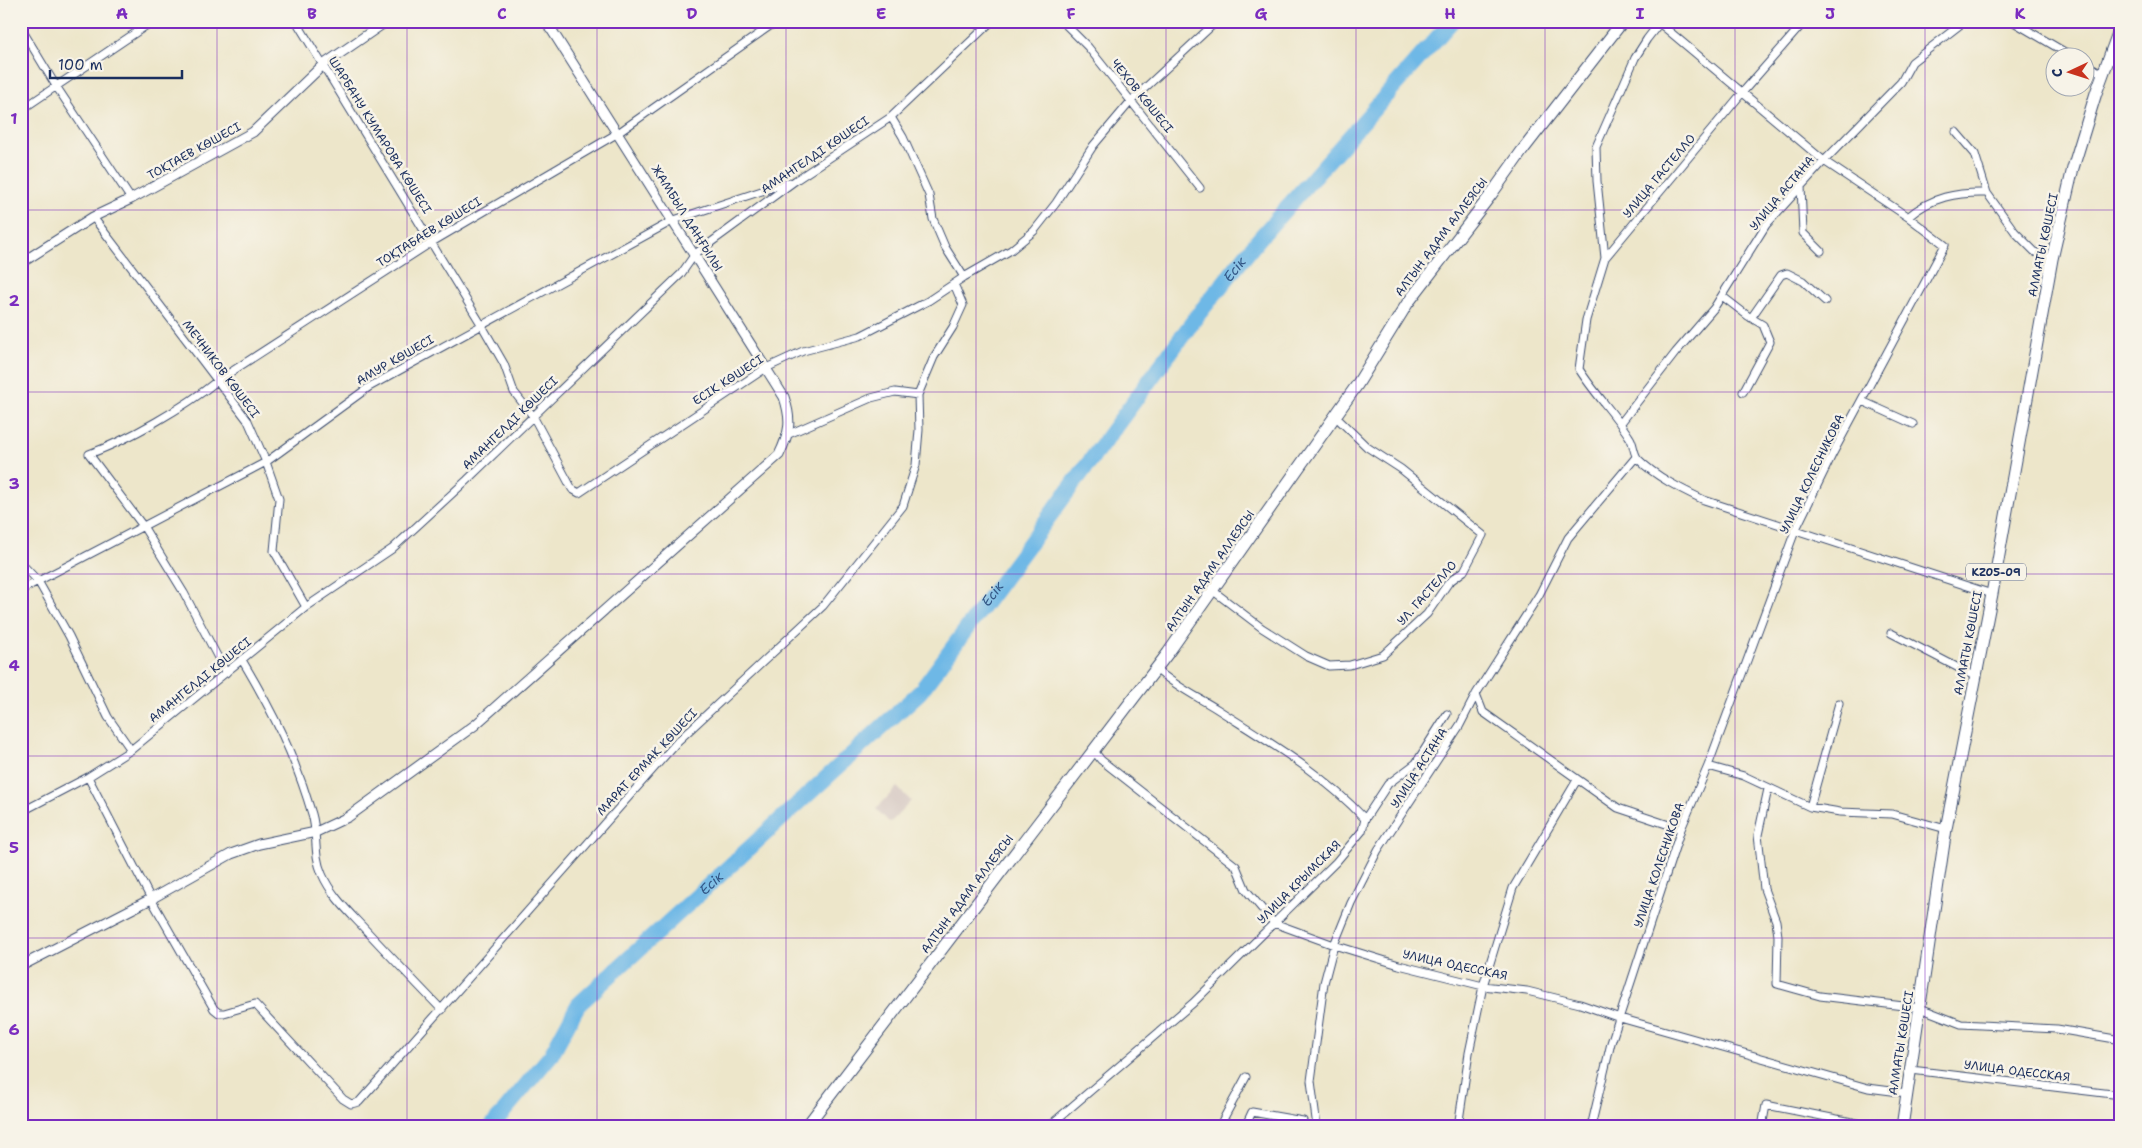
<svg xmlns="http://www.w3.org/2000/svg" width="2142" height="1148" viewBox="0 0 2142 1148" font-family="'Shantell Sans',sans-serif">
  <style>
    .industrial { fill: #cfc0bb }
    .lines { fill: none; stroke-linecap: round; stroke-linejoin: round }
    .river { stroke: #6eb8e6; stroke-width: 16 }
    .minor-casing { stroke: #3a4a6e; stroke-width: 9 }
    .tertiary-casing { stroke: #3a4a6e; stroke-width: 11 }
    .primary-casing { stroke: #3a4a6e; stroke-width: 13 }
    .minor { stroke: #fff; stroke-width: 7 }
    .tertiary { stroke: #fff; stroke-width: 9 }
    .primary { stroke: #fff; stroke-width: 11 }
    .grid { fill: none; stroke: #7b2cbf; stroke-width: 1; stroke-opacity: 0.55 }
    .labels { text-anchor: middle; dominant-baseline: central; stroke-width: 5; stroke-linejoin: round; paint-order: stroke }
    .shield { fill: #f7f3e8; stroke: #5d6a87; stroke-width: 1 }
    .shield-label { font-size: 11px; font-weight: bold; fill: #1b2f5e }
    .street-label { font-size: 12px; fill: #1b2f5e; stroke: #f7f3e8 }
    .water-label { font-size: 14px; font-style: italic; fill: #345887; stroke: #f7f3e8 }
    .neatline { fill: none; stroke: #7b2cbf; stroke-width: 2 }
    .grid-label { font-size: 16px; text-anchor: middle; font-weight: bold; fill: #7b2cbf }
  </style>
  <rect width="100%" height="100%" fill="#f7f3e8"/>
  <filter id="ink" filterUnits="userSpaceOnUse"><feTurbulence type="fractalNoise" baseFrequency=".02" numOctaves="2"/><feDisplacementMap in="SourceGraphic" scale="10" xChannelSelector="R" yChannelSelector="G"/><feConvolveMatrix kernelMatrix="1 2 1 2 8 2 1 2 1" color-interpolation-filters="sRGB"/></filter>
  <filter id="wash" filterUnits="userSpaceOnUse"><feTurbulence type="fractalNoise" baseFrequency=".0096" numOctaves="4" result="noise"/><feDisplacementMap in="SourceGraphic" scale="20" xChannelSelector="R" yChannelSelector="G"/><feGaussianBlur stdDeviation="1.12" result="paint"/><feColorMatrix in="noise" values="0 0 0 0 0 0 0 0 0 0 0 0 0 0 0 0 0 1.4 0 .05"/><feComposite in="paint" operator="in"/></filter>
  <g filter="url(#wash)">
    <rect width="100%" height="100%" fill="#ede6ca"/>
    <path class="industrial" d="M897,787L911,801L890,823L876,809Z"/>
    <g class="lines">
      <path class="river" id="s1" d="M491,1127L551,1055L578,1005L920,692L1197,316L1258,240L1452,21"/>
    </g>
  </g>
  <g filter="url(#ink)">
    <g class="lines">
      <defs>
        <path id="minor" d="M296,21L481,324L504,364L514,392L533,416L572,489L579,493L766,368L803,351L860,336L928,301L964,277L1011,250L1034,231L1056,203L1093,146L1131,101L1217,21
          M1062,21L1088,47L1200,188
          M1805,21L1742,93L1605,258L1586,320L1579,369C1594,393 1615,414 1630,438C1634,444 1633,453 1638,459C1656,477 1681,489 1704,500L1992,594
          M2012,21L2075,58
          M21,28L56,86L131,199
          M2084,63L2103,74
          M21,110L153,21
          M891,117L903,137L929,195L933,219L945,247L964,277
          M1956,132L1975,154L1987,193
          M1801,186L1803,233L1821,251
          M93,217L248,421L266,462L279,499L274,551L306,607
          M1908,217C1931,197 1957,192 1987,193L2015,232L2035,252L2052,259
          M1605,258L1597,181L1596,147L1635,58L1647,39L1661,21
          M1722,296L1748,316L1763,325L1770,342L1743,392
          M1751,318L1781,275L1787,273L1803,281L1825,301
          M1862,401L1913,424
          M1620,424L1676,352L1714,308L1766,225L1824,161L1901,82L1912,62L1965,21
          M789,434L871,398L895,392L918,395
          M21,563L38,581L69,636L108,717L131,750
          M21,590L266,462L369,387L674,220L789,182
          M1212,590L1262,628L1306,656L1329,666L1350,665L1383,655L1427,614L1449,582L1464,571L1483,535L1401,469L1367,447L1335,416
          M1891,633L1976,677
          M242,660C273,712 295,756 312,814C318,834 313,854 322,874C331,895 348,911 363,927C389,955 415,982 442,1010
          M226,673L184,593L143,526L89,454C128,440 185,407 217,381L432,242L618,133L777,21
          M1476,694L1483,712L1618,808L1681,829
          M1094,751L1101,760L1236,866L1246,890L1274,923L1334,945L1399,965L1483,986L1527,991L1580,1004L1620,1018L1868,1088L1907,1093
          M1708,766L1744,776L1810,807L1840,812L1892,814L1946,829
          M88,777L151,899L214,1009L219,1013H224L255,1004L343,1099L351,1104L359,1102L678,741L823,606L903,506L916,465L919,430L918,395L934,357L953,327L963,305L954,284
          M1768,789L1758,835L1764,889L1776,921L1778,936L1777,984L1820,996L1920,1008L1961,1024L2057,1029L2121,1040
          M1810,807L1839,703
          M21,812L88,777L131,750L306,607L392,549L467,480L681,274L695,254L796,180L891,117L992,21
          M1365,819L1388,784L1416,763L1447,714
          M1911,1070L2121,1095
          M1048,1127L1193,1003L1336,862L1362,831L1365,819C1321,772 1270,743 1217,709C1196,696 1175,686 1156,669
          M1219,1127L1246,1077
          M1245,1127L1252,1112L1303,1121V1127
          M1317,1127L1311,1081L1324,983L1334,945L1351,903L1378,850L1460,725L1476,694L1539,595L1568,538L1636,457
          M1458,1127L1469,1053L1483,986L1513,888L1577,780
          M1591,1127L1611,1043L1681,829L1708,766L1795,531L1833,453L1945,245L1908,217L1824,161L1657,21
          M1762,1127L1766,1105L1877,1127"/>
        <path id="tertiary" d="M550,29L562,21
          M21,263L93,217L131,199L253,132L323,65L387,21
          M21,966L151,899L231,854L259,844L316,832L348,817L475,725L779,455C790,432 792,421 784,397L546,21"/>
        <path id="primary" d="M806,1127L1168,653L1357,385L1407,304L1490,196L1522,151L1623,21
          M1902,1127L1946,829L1992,594L2052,259L2073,168L2096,93L2121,25"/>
      </defs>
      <use href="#minor" class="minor-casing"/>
      <use href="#tertiary" class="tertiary-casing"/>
      <use href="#primary" class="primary-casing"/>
      <use href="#minor" class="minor"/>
      <use href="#tertiary" class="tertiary"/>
      <use href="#primary" class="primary"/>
    </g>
  </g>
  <path class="grid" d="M217,21V1127M407,21V1127M597,21V1127M786,21V1127M976,21V1127M1166,21V1127M1356,21V1127M1545,21V1127M1735,21V1127M1925,21V1127M21,210H2121M21,392H2121M21,574H2121M21,756H2121M21,938H2121"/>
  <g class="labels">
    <rect class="shield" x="1966" y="563.5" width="60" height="17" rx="4"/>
    <g class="shield-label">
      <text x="1996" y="572">KZ05-09</text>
    </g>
    <g class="street-label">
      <text transform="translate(1142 96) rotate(51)">ЧЕХОВ КӨШЕСІ</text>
      <text transform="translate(380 135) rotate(58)">ШАРБАНУ КУМАРОВА КӨШЕСІ</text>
      <text transform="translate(194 151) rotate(-29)">ТОҚТАЕВ КӨШЕСІ</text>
      <text transform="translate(815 155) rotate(-34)">АМАНГЕЛДІ КӨШЕСІ</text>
      <text transform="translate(1659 176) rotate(-50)">УЛИЦА ГАСТЕЛЛО</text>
      <text transform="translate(1782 193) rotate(-50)">УЛИЦА АСТАНА</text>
      <text transform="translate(687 218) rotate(58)">ЖАМБЫЛ ДАҢҒЫЛЫ</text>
      <text transform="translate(429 232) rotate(-32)">ТОҚТАБАЕВ КӨШЕСІ</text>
      <text transform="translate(1441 237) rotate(-53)">АЛТЫН АДАМ АЛЛЕЯСЫ</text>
      <text transform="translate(2043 245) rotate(-78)">АЛМАТЫ КӨШЕСІ</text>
      <text transform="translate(395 360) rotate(-30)">АМУР КӨШЕСІ</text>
      <text transform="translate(221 369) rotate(53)">МЕЧНИКОВ КӨШЕСІ</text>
      <text transform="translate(728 380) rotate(-33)">ЕСІК КӨШЕСІ</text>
      <text transform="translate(510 423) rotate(-44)">АМАНГЕЛДІ КӨШЕСІ</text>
      <text transform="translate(1812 474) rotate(-64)">УЛИЦА КОЛЕСНИКОВА</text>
      <text transform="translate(1210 571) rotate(-55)">АЛТЫН АДАМ АЛЛЕЯСЫ</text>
      <text transform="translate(1427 593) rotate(-48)">УЛ. ГАСТЕЛЛО</text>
      <text transform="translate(1968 643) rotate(-79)">АЛМАТЫ КӨШЕСІ</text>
      <text transform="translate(200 680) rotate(-39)">АМАНГЕЛДІ КӨШЕСІ</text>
      <text transform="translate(647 762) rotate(-47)">МАРАТ ЕРМАК КӨШЕСІ</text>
      <text transform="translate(1419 768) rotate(-57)">УЛИЦА АСТАНА</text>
      <text transform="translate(1659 865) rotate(-71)">УЛИЦА КОЛЕСНИКОВА</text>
      <text transform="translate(1299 882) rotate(-45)">УЛИЦА КРЫМСКАЯ</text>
      <text transform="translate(967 894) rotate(-53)">АЛТЫН АДАМ АЛЛЕЯСЫ</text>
      <text transform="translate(1455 965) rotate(12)">УЛИЦА ОДЕССКАЯ</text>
      <text transform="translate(1901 1043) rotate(-81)">АЛМАТЫ КӨШЕСІ</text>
      <text transform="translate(2017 1071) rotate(7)">УЛИЦА ОДЕССКАЯ</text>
    </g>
    <g class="water-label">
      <text stroke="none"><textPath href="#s1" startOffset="1141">Есік</textPath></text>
      <text stroke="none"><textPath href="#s1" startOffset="736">Есік</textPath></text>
      <text stroke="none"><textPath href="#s1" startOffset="331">Есік</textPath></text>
    </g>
  </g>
  <rect width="2142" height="1148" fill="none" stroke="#f7f3e8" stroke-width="55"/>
  <g transform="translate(2070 72) rotate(266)"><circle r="24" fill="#f7f3e8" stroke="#9fa5b1"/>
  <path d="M0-4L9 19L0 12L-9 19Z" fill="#c8321e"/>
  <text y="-8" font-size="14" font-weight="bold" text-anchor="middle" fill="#1b2f5e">С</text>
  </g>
  <path d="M50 70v8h132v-8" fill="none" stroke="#1b2f5e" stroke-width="2.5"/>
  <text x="58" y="70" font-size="15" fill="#1b2f5e" stroke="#f7f3e8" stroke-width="4" paint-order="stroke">100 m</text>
  <rect x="28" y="28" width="2086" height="1092" class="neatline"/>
  <g class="grid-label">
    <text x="122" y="19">A</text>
    <text x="312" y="19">B</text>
    <text x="502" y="19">C</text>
    <text x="692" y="19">D</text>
    <text x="881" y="19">E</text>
    <text x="1071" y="19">F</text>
    <text x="1261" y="19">G</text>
    <text x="1450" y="19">H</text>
    <text x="1640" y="19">I</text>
    <text x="1830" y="19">J</text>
    <text x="2020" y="19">K</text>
    <text x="14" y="124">1</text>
    <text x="14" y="306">2</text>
    <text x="14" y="489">3</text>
    <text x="14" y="671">4</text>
    <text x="14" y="853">5</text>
    <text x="14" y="1035">6</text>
  </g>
</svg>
